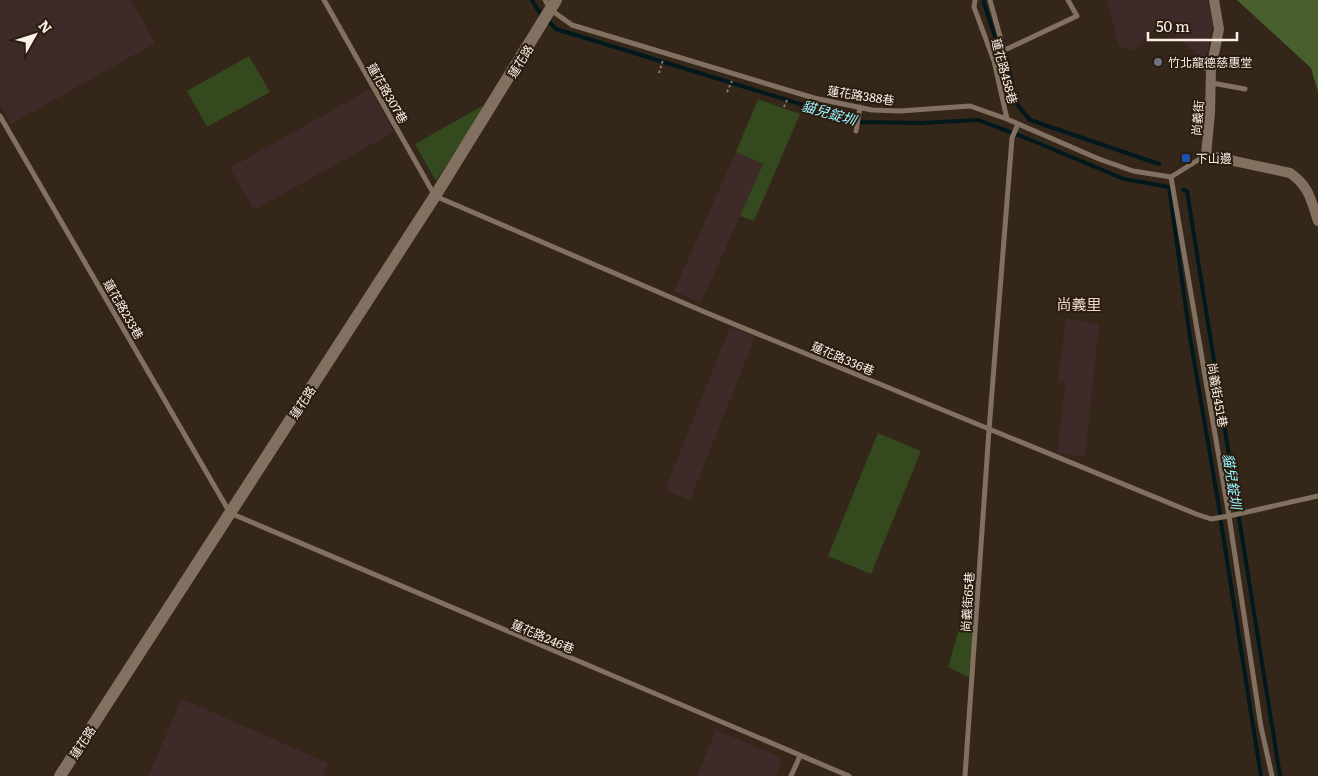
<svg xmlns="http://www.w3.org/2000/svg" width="1318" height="776" viewBox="0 0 1318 776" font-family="Literata,'Noto Sans TC',serif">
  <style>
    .industrial { fill: #3e2b29 }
    .green { fill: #34491e }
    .forest { fill: #48602e }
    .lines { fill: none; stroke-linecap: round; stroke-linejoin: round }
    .stream { stroke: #01191d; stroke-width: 4 }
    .path { stroke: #8a7d72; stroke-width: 2; stroke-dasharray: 2.5 2.5; stroke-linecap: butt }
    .service { stroke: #827061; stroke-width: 5 }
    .minor { stroke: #827061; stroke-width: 10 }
    .tertiary { stroke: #827061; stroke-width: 12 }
    .worship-dot { fill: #6b7280; stroke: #2a1c0f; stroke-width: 2 }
    .transit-dot { fill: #1a4fb4; stroke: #2a1c0f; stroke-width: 2 }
    .labels { text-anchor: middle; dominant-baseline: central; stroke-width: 4; stroke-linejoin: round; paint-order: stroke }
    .street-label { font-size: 12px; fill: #fbf0e8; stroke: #2a1c0f }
    .poi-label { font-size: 12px; fill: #fbf0e8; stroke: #2a1c0f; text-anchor: start }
    .water-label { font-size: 14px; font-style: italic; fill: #97f1fe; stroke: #2a1c0f }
    .quarter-label { font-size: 15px; fill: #ead6c5; stroke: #2a1c0f }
  </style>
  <rect width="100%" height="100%" fill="#342618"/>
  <path class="industrial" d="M0,0H131L155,43L11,124L0,104Z
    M1107,0H1207L1213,26L1205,60L1160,23L1133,51L1119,46Z
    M370,89L394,132L254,210L230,168Z
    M736,152L763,164L701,303L674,291Z
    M1066,319L1099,324L1085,457L1057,453L1066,382L1058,381Z
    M730,327L755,337L690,500L665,490Z
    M182,699L328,763L323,776H148Z
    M716,730L783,758L776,776H697Z"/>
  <path class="green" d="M249,56L270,92L207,127L187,91Z
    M758,99L800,114L754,221L740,216L763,164L736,152Z
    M482,106V111L436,181L415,144Z
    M878,433L921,451L871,574L828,556Z
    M961,622L973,625L970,678L948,667Z"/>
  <path class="forest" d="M1237,0H1318V92L1311,68Z"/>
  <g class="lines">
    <path class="stream" d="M532,0L538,10L556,29L859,122L921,123L978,120L1026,138L1124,179L1169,187L1190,337L1220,513
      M984,0V3L997,43
      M1007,60L1016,103L1030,120L1159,164
      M1183,190L1187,191L1280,776
      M1221,522L1261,776"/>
    <path class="path" d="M659,73L663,60
      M727,92L732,81
      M784,107L788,98"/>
    <path class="service" d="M324,0L435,196L707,313L1196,514L1211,519L1229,516L1318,496
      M545,0L551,10L572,25L814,98L872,110L900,111L970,106L1007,119L1099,159L1133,171L1171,177
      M975,0L974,7L994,61L1007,119
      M990,0L1004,51
      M992,56L1077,16L1068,0
      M1190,65L1211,69
      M1212,83L1245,89
      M0,116L230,513L849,776
      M856,131L860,107
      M1171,177L1229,516L1261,727L1272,776
      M1171,177L1206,155
      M791,776L800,756
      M965,776L989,430L1012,138L1018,124"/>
    <path class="minor" d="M1214,0L1219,29L1211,69L1210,113L1206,155L1290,173C1309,186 1311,200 1318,221"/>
    <path class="tertiary" d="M60,776L435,196L556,0"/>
  </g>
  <circle class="worship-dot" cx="1158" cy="62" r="5"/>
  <rect class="transit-dot" x="1181" y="153" width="10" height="10" rx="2.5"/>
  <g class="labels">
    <g class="street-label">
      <text transform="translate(520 61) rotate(-58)">蓮花路</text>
      <text transform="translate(1005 71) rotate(75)">蓮花路458巷</text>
      <text transform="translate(388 93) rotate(60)">蓮花路307巷</text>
      <text transform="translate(861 95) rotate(9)">蓮花路388巷</text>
      <text transform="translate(1197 118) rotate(-85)">尚義街</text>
      <text transform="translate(124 309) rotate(60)">蓮花路233巷</text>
      <text transform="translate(843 358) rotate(23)">蓮花路336巷</text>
      <text transform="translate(1218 395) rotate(80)">尚義街451巷</text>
      <text transform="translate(302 402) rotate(-57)">蓮花路</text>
      <text transform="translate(967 602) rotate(-86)">尚義街65巷</text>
      <text transform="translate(543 636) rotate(23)">蓮花路246巷</text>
      <text transform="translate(82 742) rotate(-57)">蓮花路</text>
    </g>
    <g class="poi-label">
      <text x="1168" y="62">竹北龍德慈惠堂</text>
      <text x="1196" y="158">下山邊</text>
    </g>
    <g class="water-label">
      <text transform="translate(829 112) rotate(16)">貓兒錠圳</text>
      <text transform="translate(1233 481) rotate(81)">貓兒錠圳</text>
    </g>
    <g class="quarter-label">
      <text x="1079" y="303">尚義里</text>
    </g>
  </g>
  <g transform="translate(35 35) rotate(51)" stroke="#2a1c0f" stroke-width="4" paint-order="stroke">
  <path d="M0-4L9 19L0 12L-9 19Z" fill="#fbf0e8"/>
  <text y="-8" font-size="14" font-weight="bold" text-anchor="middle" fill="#fbf0e8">N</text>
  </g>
  <path d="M1148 32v8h89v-8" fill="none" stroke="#fbf0e8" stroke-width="2.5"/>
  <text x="1156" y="32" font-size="15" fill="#fbf0e8" stroke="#2a1c0f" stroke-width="4" paint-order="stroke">50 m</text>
</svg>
